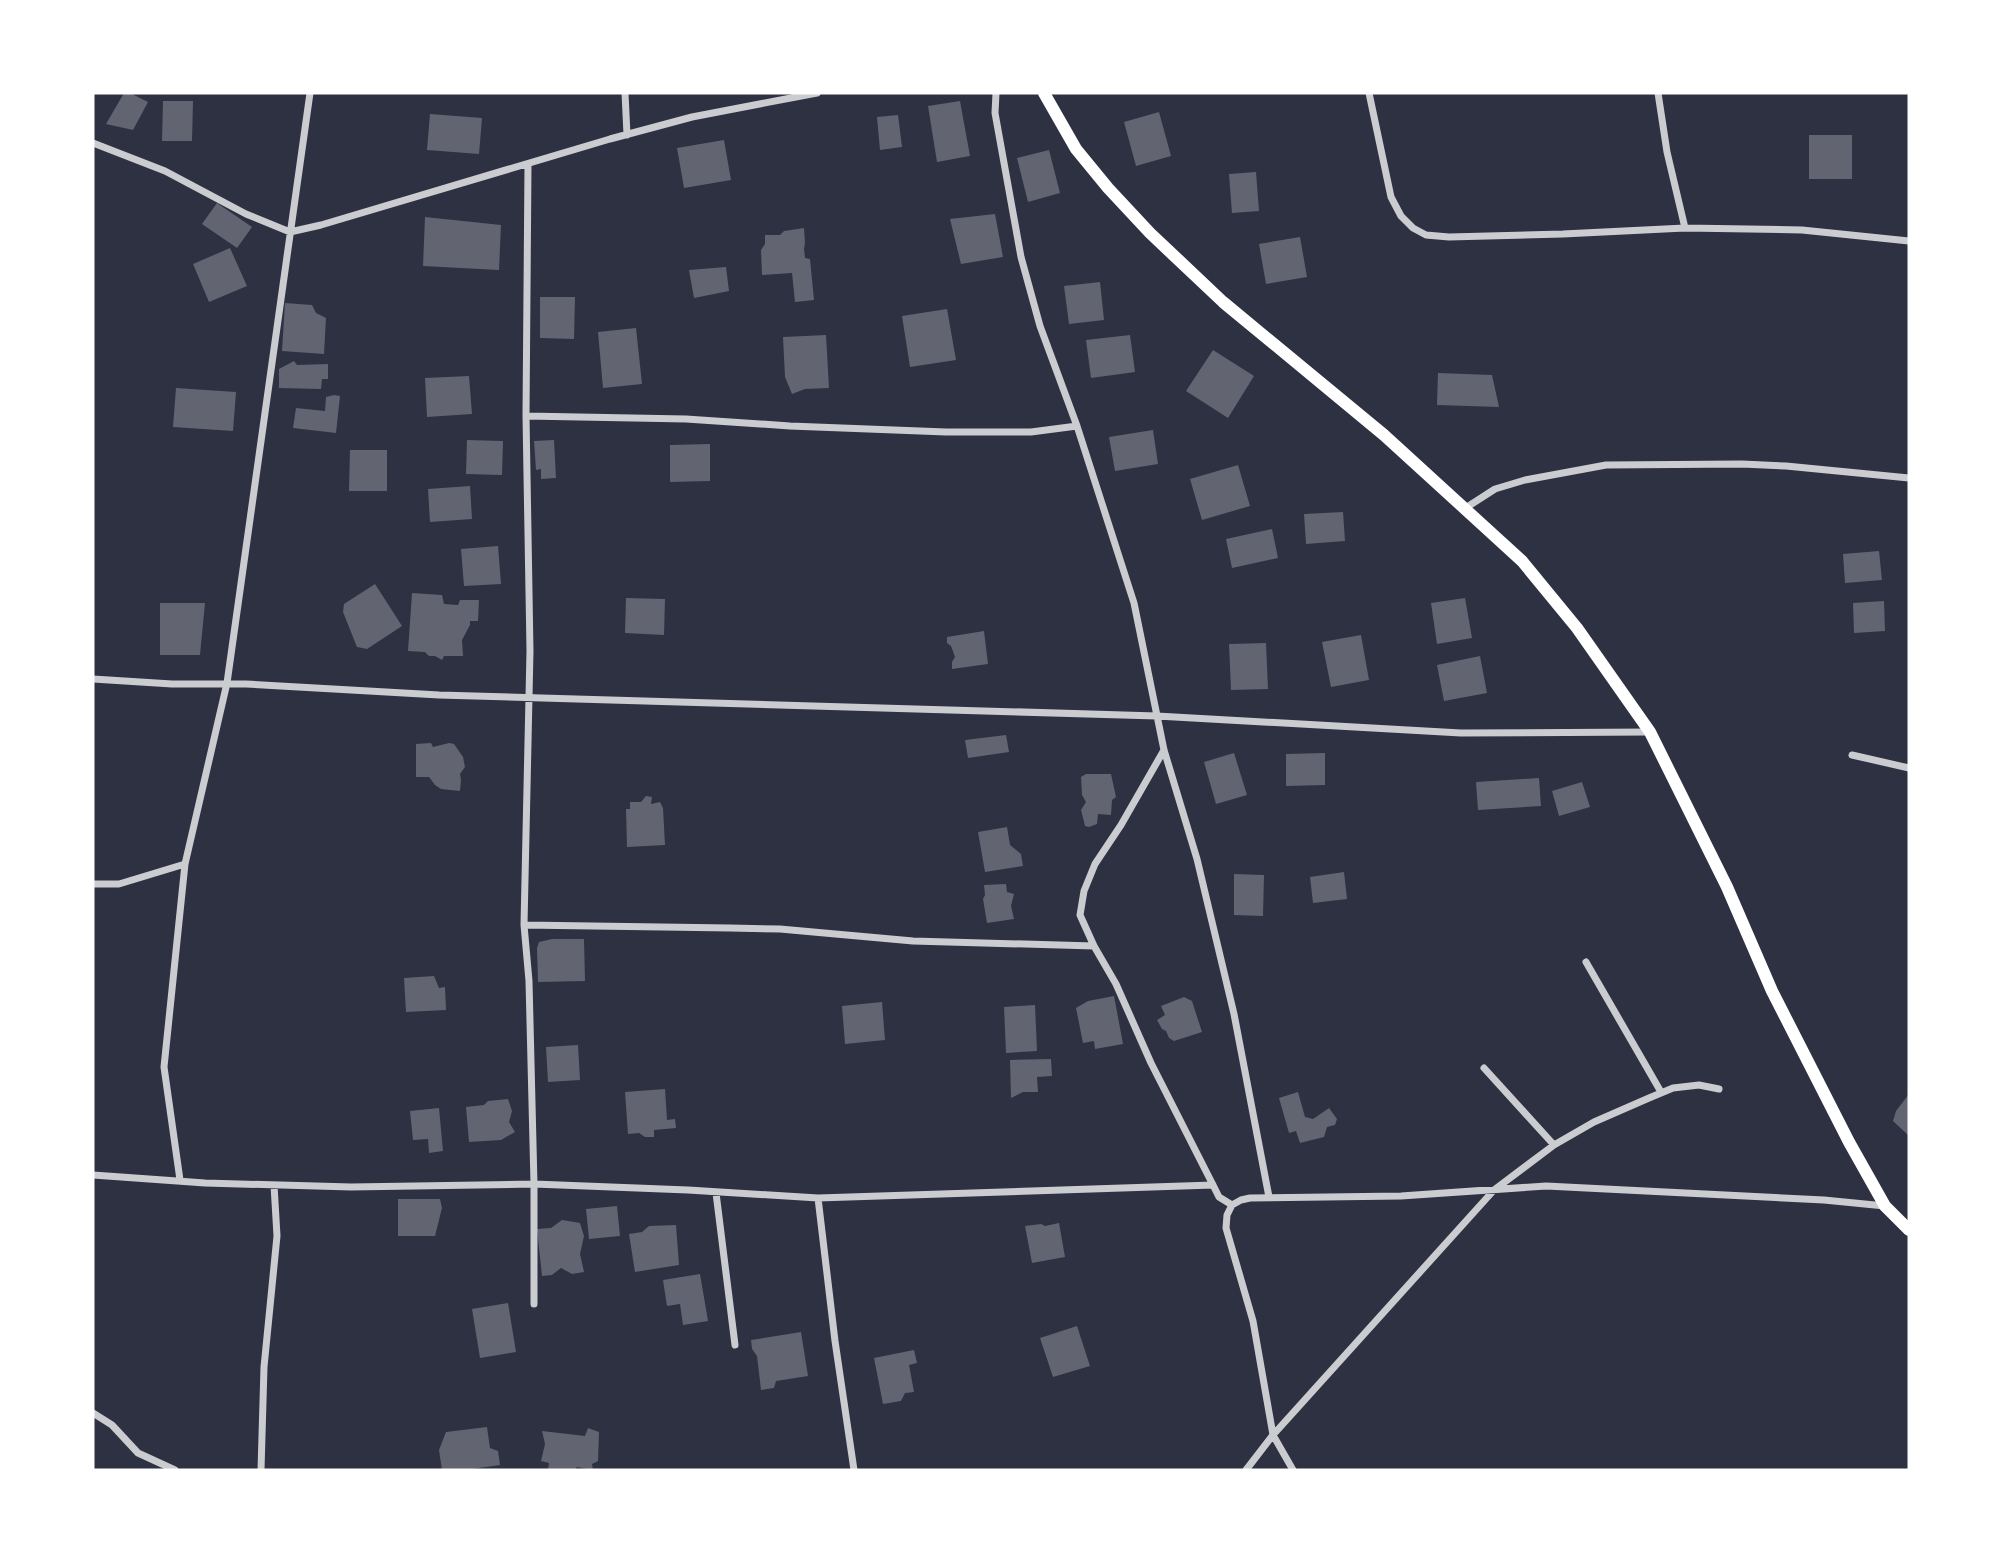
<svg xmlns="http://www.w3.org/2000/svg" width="2002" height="1563" viewBox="0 0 2002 1563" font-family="'IBM Plex Sans',sans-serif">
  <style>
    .building { fill: #626471 }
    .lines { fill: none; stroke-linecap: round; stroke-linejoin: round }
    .minor { stroke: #caccd0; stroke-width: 7 }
    .secondary { stroke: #fff; stroke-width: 12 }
  </style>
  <rect width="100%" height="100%" fill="#2d3142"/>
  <path class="building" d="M124,93H130L148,102L133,130L106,124Z
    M163,101H193L192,141H162Z
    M960,101L970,156L937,162L928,106Z
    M1159,112L1171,156L1136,166L1124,122Z
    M430,114L482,118L479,154L427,150Z
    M898,115L902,147L880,150L877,117Z
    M1809,135H1852V179H1809Z
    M724,140L731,180L684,188L677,148Z
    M1049,150L1060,193L1028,202L1017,158Z
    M1256,172L1259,211L1232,213L1229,174Z
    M217,203L252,227L237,248L202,224Z
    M995,214L1003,257L961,264L950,219Z
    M425,217L501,225L499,270L423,266Z
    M804,228L805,243L804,249L805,258L810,259L814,300L795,302L792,273L762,275L761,250L765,244V235H780L784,231Z
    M1300,237L1307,277L1266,284L1259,244Z
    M230,248L247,286L209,302L193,264Z
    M726,267L729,291L694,298L689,270Z
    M1100,282L1104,320L1069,324L1064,286Z
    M540,297H575L574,339L540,338Z
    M285,303L312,305L316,313L326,318L324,354L282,351Z
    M947,309L956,360L910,367L902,316Z
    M636,328L642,384L603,388L598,332Z
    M826,335L829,388L805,389L792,394L785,377L783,337Z
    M1130,335L1135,372L1091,378L1086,340Z
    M1213,350L1254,376L1228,418L1186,391Z
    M294,361L297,365L328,364V379H322L321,389L279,388V369Z
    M1438,373L1492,375L1499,407L1437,405Z
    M469,376L472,414L427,417L425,378Z
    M176,388L236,392L233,431L173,427Z
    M334,395L340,396L336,433L293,428L296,408L325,411L326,397Z
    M1153,430L1158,464L1115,471L1109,437Z
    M467,440L503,441L502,475L466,474Z
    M554,440L556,478L541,479V469L536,470L534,441Z
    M710,444V481L670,482V445Z
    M350,450H387V491H349Z
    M1238,465L1250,506L1202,520L1190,479Z
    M470,486L472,519L430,522L428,489Z
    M1343,512L1345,541L1306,544L1304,514Z
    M1272,529L1278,558L1232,568L1226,539Z
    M498,546L501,584L464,586L461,549Z
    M1879,551L1882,580L1845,583L1843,554Z
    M375,584L402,626L367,649L357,647L343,612L344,604Z
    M412,593L442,595L444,604L458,605L460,600H479L478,621H470V625L462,640L463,656H444L442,660L435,656H429L425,652L408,651Z
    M626,598L665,599L664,635L625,633Z
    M1465,598L1472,638L1437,644L1431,603Z
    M1884,601L1885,631L1854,633L1853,603Z
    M160,603H205L200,655H160Z
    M984,631L988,664L952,669V662L955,657L951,646L947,643V637Z
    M1361,635L1369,680L1331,687L1322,642Z
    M1266,643L1268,689L1231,690L1229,644Z
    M1480,656L1487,693L1444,701L1437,665Z
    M1006,735L1009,752L968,758L965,740Z
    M431,743L433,747L449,743L454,744L463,757L465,767L460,774L461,780L460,791L441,789L435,785L429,777H416V744Z
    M1234,753L1247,795L1216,804L1204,762Z
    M1325,753V785L1286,786V754Z
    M1086,774H1111L1116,797L1112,800L1111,815L1098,814L1097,824L1089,827L1085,826L1081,810L1086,802L1082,795L1081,777Z
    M1539,778L1541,806L1478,810L1476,782Z
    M1582,782L1590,807L1559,816L1552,791Z
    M646,796L652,797L651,804L660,802L663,808L665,845L627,847L626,809H630V802H641Z
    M1007,827L1010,845L1021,854L1023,866L985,872L978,832Z
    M1344,872L1347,899L1313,903L1310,877Z
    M1234,874L1264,875L1263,916L1234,915Z
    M1006,884L1007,892L1014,894L1011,906L1014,919L987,923L983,899L985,895L984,885Z
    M552,939H584L585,981L538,982L537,948L539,942Z
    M434,976L439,988L445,987L446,1010L406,1012L404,978Z
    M1114,996L1123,1044L1095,1049L1094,1041L1083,1043L1076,1008L1088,1001Z
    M1184,997L1192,1001L1202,1032L1174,1041L1169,1038L1166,1031L1162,1029L1157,1020L1165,1015L1161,1006Z
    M882,1002L885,1040L845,1044L842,1006Z
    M1035,1005L1037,1051L1006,1053L1004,1007Z
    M578,1045L580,1080L548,1082L546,1047Z
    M1051,1059L1052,1076L1037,1077L1038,1092H1023L1011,1098L1010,1060Z
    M665,1089L667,1120L675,1119L676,1128L654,1130V1137H645L639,1133L628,1134L625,1092Z
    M1298,1092L1305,1117L1313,1119L1329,1108L1337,1119L1335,1125L1327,1127L1324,1137L1300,1143L1296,1131L1289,1133L1279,1098Z
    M1909,1094V1136L1893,1121L1896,1111Z
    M508,1099L512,1111L509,1122L515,1132L501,1140L469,1142L466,1107L484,1105L488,1101Z
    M439,1108L443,1151L429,1153L428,1139L413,1140L410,1111Z
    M398,1199H440L442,1208L435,1236H398Z
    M617,1206L620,1236L589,1239L586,1209Z
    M562,1220L580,1223L584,1236L580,1254L584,1272L572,1274L561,1268L552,1275L542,1276L537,1229L551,1228Z
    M1059,1223L1065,1257L1032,1263L1025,1226L1041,1224L1045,1226Z
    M676,1225L679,1265L635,1272L629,1234L642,1232L649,1226Z
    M700,1274L708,1321L683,1325L680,1304L667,1306L663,1280Z
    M508,1303L516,1352L480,1358L472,1309Z
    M1077,1326L1090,1366L1053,1377L1040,1338Z
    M801,1332L808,1376L776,1381L774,1388L761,1390L757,1356L752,1349L751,1340Z
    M914,1350L917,1363L909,1365L914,1392L905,1393L901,1401L883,1404L874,1358Z
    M487,1427L490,1448L498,1451L500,1465L465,1470H442L439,1450L446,1432Z
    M588,1428L599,1432L598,1461L592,1464L593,1470L577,1467L575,1470H548L549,1463L541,1461L545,1444L542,1431L585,1436Z"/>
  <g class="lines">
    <path class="minor" d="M625,93L627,135
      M996,93L995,113L1021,257L1040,326L1077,426L1134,603L1164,750L1197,859L1234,1014L1269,1197
      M1369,93L1391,197L1401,216L1413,228L1426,235L1449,237L1563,234L1685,228
      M1658,93L1667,152L1685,228L1802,230L1909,241
      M93,143L165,171L246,214L290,232L321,225L610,139L692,117L817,93
      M528,165L526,416L530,651L524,925L529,981L534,1184V1304
      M526,416L686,419L790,426L946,432H1031L1077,426
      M1464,509L1495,489L1525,480L1606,465L1742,464L1786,466L1909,478
      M93,679L172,684H246L439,695L1157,716L1461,733L1650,732
      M1164,750L1121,825L1095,864L1084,891L1080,915L1094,946L1116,984L1151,1063L1213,1185L1219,1197L1232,1205
      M1852,755L1909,768
      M93,884H119L185,864
      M524,925L730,928L780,929L913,941L1094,946
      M1586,962L1661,1092
      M1484,1068L1554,1145
      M93,1175L205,1183L351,1187L534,1184L688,1190L818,1198L1213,1185
      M180,1180L164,1067L185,864L227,683L310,93
      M716,1193L735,1345
      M818,1198L835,1341L854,1470
      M93,1413L112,1425L138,1453L175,1470
      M261,1470L264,1367L277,1236L274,1185
      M1246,1470L1273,1435L1494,1190L1554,1145L1594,1122L1649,1098L1673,1088L1699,1085L1719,1089
      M1293,1470L1273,1435L1253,1321L1226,1228L1227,1215L1232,1205L1241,1200L1250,1198L1401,1196L1546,1186L1824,1200L1885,1206"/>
    <path class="secondary" d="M1044,93L1076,149L1108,188L1150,233L1223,302L1384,435L1522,561L1577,628L1650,732L1727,887L1772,991L1849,1142L1885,1206L1909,1230"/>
  </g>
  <rect width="2002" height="1563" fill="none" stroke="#ffffff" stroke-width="189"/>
</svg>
